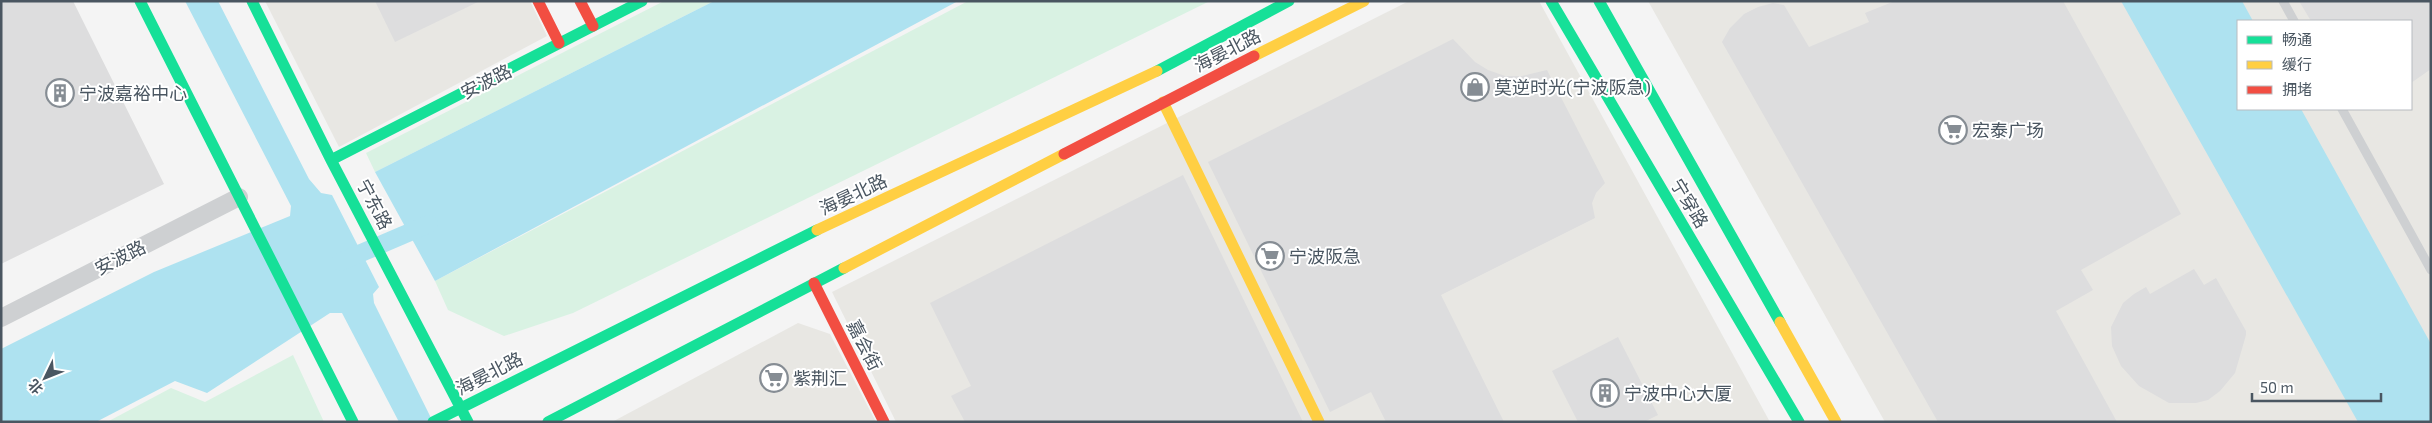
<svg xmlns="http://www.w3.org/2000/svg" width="2432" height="423" viewBox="0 0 2432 423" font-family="'Exo 2','Noto Sans SC',sans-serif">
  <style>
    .commercial { fill: #e8e7e3; fill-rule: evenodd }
    .green { fill: #d9f2e3 }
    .water { fill: #aee2f0 }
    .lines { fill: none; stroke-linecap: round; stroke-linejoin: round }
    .canal { stroke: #aee2f0; stroke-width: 18 }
    .building { fill: #ddddde }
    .lane { stroke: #ced0d2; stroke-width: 9 }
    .street { stroke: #ced0d2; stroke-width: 18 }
    .fast { stroke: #16e098; stroke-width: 11 }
    .slow { stroke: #ffcf43; stroke-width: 11 }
    .jam { stroke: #f24e42; stroke-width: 11 }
    .labels { text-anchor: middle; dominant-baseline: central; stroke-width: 4; stroke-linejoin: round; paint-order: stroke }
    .street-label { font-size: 18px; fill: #4a5661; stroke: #fff }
    .poi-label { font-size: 18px; fill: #4a5661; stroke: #fff; text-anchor: start }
  </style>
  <rect width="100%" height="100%" fill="#f4f4f4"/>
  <path class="commercial" d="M265,1H530L547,36L339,147Z
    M1409,1H1539L1770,422H896L832,292Z
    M1648,1H2431V422H1885ZM2238,21H2411V109H2238Z
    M798,323L830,334L876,422H612Z"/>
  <path class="green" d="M664,1H714L375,172L366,153Z
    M968,1H1210L573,313L504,336L448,310L435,281Z
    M293,355L324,422H107L171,388L205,402Z"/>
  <path class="water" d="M185,1H218L309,179L321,193L332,195L379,287L373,294L374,303L433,422H399L342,313H330L207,393L175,381L96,422H1V349L154,272L290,216L291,206Z
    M714,1H958L435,281L375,172Z
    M2121,1H2242L2253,21H2238V109H2301L2431,344V422H2358Z"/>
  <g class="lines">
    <path class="canal" d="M340,262L429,224"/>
  </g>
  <path class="building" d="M1,1H73L164,184L1,264Z
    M375,1H480L395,42Z
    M1895,1H2063L2181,214L2081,270L2093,290L2056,311L2117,422H1938L1722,42L1730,28L1744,14L1758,7L1773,3L1784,5L1809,47L1869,22L1865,13Z
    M2299,1H2431V69L2411,83V21H2311Z
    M1453,39L1475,62L1488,70L1505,76H1522L1547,70L1605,183L1596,193L1592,203L1595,218L1441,295L1504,422H1386L1371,392L1330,412L1208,162Z
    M1183,175L1303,422H965L951,396L971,386L930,303Z
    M2194,269L2204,285L2216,278L2246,331V335L2235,373L2220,391L2208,400L2196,403H2169L2139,386L2121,366L2112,346L2111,327L2123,303L2134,294L2146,287L2150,294Z
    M1618,337L1658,415L1644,422H1578L1552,371Z"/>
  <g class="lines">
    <path class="lane" d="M2283,1L2294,21
      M2342,109L2431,270"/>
    <path class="street" d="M1,318L239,197"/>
    <path class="fast" d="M140,1L353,422
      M252,1L331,160L468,422
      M1551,1L1799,422
      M1599,1L1780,322
      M1157,71L1289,1
      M331,160L642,1
      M433,422L817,230
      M548,422L844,268"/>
    <path class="slow" d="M1254,56L1364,1
      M1163,102L1319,422
      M817,230L1157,71
      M844,268L1064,154
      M1780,322L1836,422"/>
    <path class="jam" d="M538,1L559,43
      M580,1L593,26
      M1064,154L1254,56
      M814,283L884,422"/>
  </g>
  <defs>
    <symbol id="shop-ring" viewBox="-11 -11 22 22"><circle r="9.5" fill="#fff" stroke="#868d94" stroke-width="1.5"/><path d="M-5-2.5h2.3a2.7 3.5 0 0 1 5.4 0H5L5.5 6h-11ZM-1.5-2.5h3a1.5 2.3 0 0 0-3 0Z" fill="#868d94"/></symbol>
    <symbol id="building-ring" viewBox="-11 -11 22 22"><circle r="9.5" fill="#fff" stroke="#868d94" stroke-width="1.5"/><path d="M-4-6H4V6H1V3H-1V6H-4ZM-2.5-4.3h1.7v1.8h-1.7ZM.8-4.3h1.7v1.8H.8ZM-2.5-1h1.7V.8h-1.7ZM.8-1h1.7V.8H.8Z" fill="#868d94"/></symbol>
    <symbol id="supermarket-ring" viewBox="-11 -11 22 22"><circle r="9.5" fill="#fff" stroke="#868d94" stroke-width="1.5"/><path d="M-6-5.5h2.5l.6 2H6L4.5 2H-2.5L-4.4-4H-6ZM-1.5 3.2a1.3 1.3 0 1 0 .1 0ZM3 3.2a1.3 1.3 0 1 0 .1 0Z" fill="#868d94"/></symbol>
  </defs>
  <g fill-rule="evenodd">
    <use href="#shop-ring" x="1459" y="71" width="32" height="32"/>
    <use href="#building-ring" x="44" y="77" width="32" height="32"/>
    <use href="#supermarket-ring" x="1937" y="114" width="32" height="32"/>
    <use href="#supermarket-ring" x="1254" y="240" width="32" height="32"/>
    <use href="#supermarket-ring" x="758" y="362" width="32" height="32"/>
    <use href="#building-ring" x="1589" y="377" width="32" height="32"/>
  </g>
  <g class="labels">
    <g class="street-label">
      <text transform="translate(1227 50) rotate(-27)">海晏北路</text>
      <text transform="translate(486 81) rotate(-27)">安波路</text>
      <text transform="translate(853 194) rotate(-25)">海晏北路</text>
      <text transform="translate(1690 203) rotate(59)">宁穿路</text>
      <text transform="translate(375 204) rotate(62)">宁东路</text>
      <text transform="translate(120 257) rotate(-27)">安波路</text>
      <text transform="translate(865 345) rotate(63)">嘉会街</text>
      <text transform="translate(489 373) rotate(-27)">海晏北路</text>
    </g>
    <g class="poi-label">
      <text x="1494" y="87">莫逆时光(宁波阪急)</text>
      <text x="79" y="93">宁波嘉裕中心</text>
      <text x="1972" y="130">宏泰广场</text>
      <text x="1289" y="256">宁波阪急</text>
      <text x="793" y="378">紫荆汇</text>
      <text x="1624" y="393">宁波中心大厦</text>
    </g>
  </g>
  <rect width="2432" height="423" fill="none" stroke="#4a5661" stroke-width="5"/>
  <rect x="2237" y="20" width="175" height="90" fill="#ffffff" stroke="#b7bbc0"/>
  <rect x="2247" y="36" width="25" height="8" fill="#16e098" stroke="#b7bbc0"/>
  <text x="2282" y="45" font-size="15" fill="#4a5661">畅通</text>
  <rect x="2247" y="61" width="25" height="8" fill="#ffcf43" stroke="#b7bbc0"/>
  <text x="2282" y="70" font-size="15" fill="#4a5661">缓行</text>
  <rect x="2247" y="86" width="25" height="8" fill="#f24e42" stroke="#b7bbc0"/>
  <text x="2282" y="95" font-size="15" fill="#4a5661">拥堵</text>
  <g transform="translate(45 378) rotate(227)" stroke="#ffffff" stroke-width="4" paint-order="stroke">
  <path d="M0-4L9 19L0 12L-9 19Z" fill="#4a5661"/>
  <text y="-8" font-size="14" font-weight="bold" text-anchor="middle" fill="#4a5661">北</text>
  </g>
  <path d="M2252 393v8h129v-8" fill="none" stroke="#4a5661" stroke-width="2.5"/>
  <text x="2260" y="393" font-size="15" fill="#4a5661" stroke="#ffffff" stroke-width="4" paint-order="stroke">50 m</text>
</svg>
